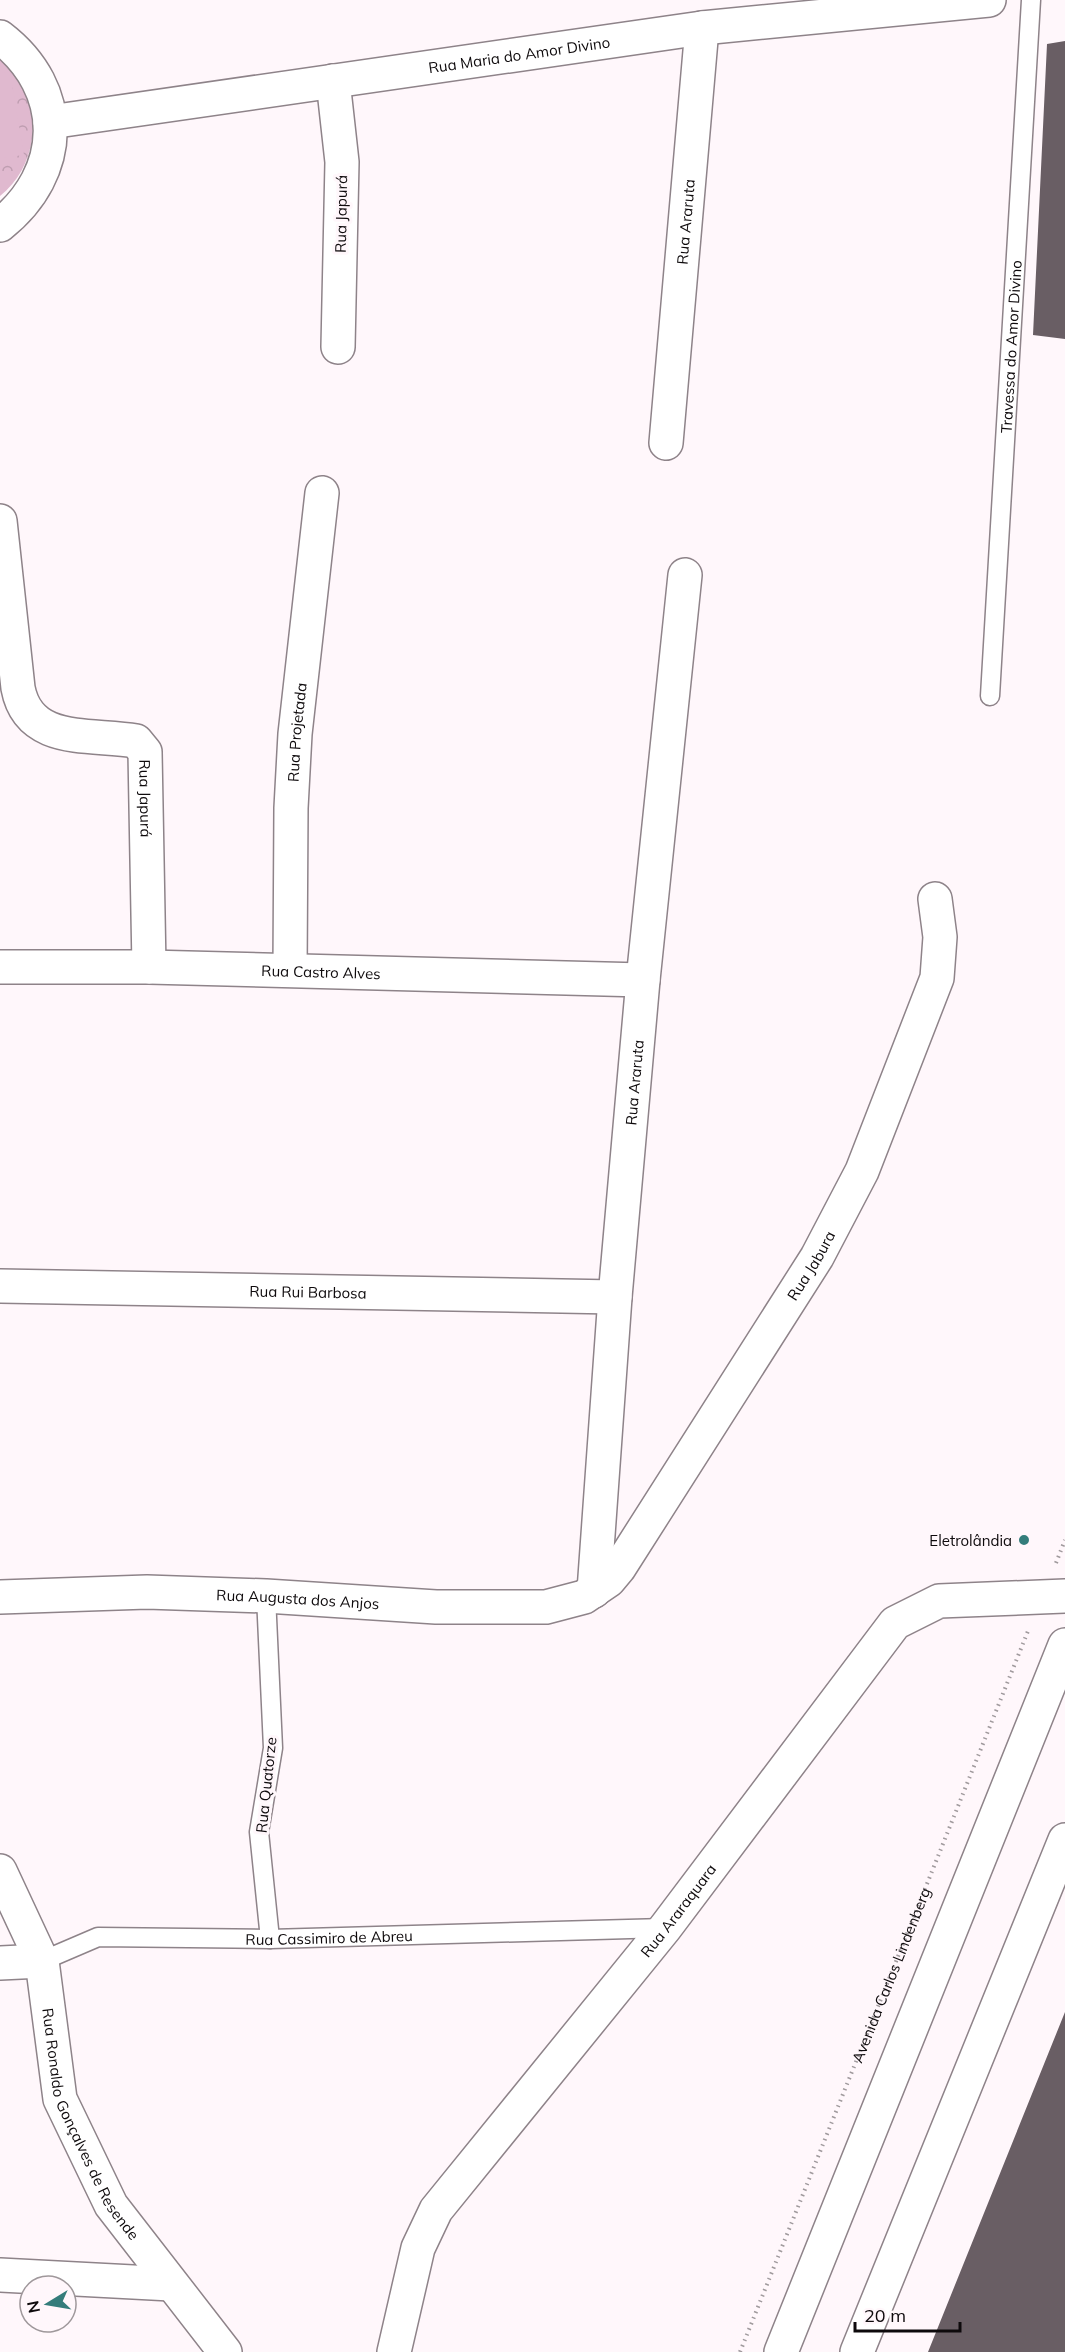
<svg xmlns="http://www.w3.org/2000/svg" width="1065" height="2352" viewBox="0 0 1065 2352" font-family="Mulish,sans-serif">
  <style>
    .park { fill: url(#park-crowns) }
    .garden { fill: #e0b9cf }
    .building { fill: #695e64 }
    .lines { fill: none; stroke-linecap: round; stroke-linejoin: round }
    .lane-casing { stroke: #8e8389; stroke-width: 21 }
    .street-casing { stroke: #8e8389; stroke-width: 36 }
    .secondary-casing { stroke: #8e8389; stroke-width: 36 }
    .primary-casing { stroke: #8e8389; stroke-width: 36 }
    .path { stroke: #a09a9d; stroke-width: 4; stroke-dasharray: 1.5 4.5; stroke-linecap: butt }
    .lane { stroke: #fff; stroke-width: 18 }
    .street { stroke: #fff; stroke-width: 33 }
    .secondary { stroke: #fff; stroke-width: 33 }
    .primary { stroke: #fff; stroke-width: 33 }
    .poi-dot { fill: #347d7b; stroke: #fff7fb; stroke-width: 2 }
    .labels { text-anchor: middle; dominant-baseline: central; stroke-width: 6; stroke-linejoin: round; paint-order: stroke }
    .street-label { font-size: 15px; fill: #0e0a0c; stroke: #fff7fb }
    .poi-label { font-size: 15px; fill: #0e0a0c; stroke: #fff7fb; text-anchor: end }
  </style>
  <defs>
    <pattern id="park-crowns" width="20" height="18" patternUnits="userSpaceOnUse" patternTransform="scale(1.5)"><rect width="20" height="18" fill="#e0b9cf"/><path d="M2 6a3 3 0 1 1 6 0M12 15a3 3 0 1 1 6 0" fill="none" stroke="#bf9eb1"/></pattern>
  </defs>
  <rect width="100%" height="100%" fill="#fff7fb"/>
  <path class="park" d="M0,54C6,61 14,67 19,75C43,113 36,168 0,196Z"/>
  <path class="garden" d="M10,72L24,155L0,158V73Z"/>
  <path class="building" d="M1065,41V339L1033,335L1047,44Z
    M1065,2012V2352H928Z"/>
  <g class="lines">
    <defs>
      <g id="lane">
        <path id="s2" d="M990,696L1031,0"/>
        <path d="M266,1596L273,1748L259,1832L270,1939"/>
        <path id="s3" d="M42,1961L98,1937L270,1939L665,1928"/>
      </g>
      <g id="street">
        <path d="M333,81L342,162L338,347"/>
        <path id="s4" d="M666,443L702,28"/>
        <path id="s5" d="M0,521L18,688C29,746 91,733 136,741L145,752L149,967"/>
        <path id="s6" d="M0,967H149L643,980"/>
        <path id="s7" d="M290,970L291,808L295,734L322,493"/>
        <path id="s8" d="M0,1286L615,1297"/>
        <path id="s9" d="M594,1591L615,1297L643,980L685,575"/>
        <path id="s10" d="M0,1597L147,1592L266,1596L436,1607H546L584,1597L609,1580L619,1568L817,1257L862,1171L937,978L940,937L935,899"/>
        <path id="s11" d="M0,1871L42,1961L60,2099L111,2205L225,2352"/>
        <path d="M0,1963L42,1961"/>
        <path d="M0,2275L171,2284"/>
        <path id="s12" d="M394,2352L418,2248L436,2210L665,1928L895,1623L939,1601L1065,1596"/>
      </g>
      <g id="secondary">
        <path d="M0,37C68,89 66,173 0,225"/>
        <path id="s13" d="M50,122L702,28L989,0"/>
      </g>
      <path id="primary" d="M781,2352L1065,1645
        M857,2352L1065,1840"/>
    </defs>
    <use href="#lane" class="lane-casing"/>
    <use href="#street" class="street-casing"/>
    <use href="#secondary" class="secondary-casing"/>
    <use href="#primary" class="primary-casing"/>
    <g class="path">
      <path d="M1056,1563L1065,1540"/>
      <path id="s1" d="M740,2352L1028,1631"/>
    </g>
    <use href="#lane" class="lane"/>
    <use href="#street" class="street"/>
    <use href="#secondary" class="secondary"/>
    <use href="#primary" class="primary"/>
  </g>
  <circle class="poi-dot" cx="1024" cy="1540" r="6"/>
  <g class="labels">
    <g class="street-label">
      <text stroke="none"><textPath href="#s13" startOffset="474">Rua Maria do Amor Divino</textPath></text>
      <text transform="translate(341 214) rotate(-89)">Rua Japurá</text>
      <text stroke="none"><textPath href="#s4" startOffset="222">Rua Araruta</textPath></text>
      <text stroke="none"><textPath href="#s2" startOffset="350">Travessa do Amor Divino</textPath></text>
      <text stroke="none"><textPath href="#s7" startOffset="238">Rua Projetada</textPath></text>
      <text stroke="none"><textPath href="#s5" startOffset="370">Rua Japurá</textPath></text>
      <text stroke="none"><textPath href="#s6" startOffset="321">Rua Castro Alves</textPath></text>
      <text stroke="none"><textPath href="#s9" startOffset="510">Rua Araruta</textPath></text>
      <text stroke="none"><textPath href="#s10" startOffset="990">Rua Jabura</textPath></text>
      <text stroke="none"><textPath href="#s8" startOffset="308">Rua Rui Barbosa</textPath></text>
      <text stroke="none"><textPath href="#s10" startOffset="298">Rua Augusta dos Anjos</textPath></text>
      <text transform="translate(266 1785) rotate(-84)">Rua Quatorze</text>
      <text stroke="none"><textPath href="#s12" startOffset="534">Rua Araraquara</textPath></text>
      <text stroke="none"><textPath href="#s3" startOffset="292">Rua Cassimiro de Abreu</textPath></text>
      <text stroke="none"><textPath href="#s1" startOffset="406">Avenida Carlos Lindenberg</textPath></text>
      <text stroke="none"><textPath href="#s11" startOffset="272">Rua Ronaldo Gonçalves de Resende</textPath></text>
    </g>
    <g class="poi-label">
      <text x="1012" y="1540">Eletrolândia</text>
    </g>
  </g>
  <g transform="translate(48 2304) rotate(259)"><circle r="28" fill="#fff7fb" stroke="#9f989b" stroke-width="1.5"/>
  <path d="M0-4.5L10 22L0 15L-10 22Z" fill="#347d7b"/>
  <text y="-9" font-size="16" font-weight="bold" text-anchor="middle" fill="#0e0a0c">N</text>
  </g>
  <path d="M855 2322v9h105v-9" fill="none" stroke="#0e0a0c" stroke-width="3"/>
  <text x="864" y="2322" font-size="18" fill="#0e0a0c" stroke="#fff7fb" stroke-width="4.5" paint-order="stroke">20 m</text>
</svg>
